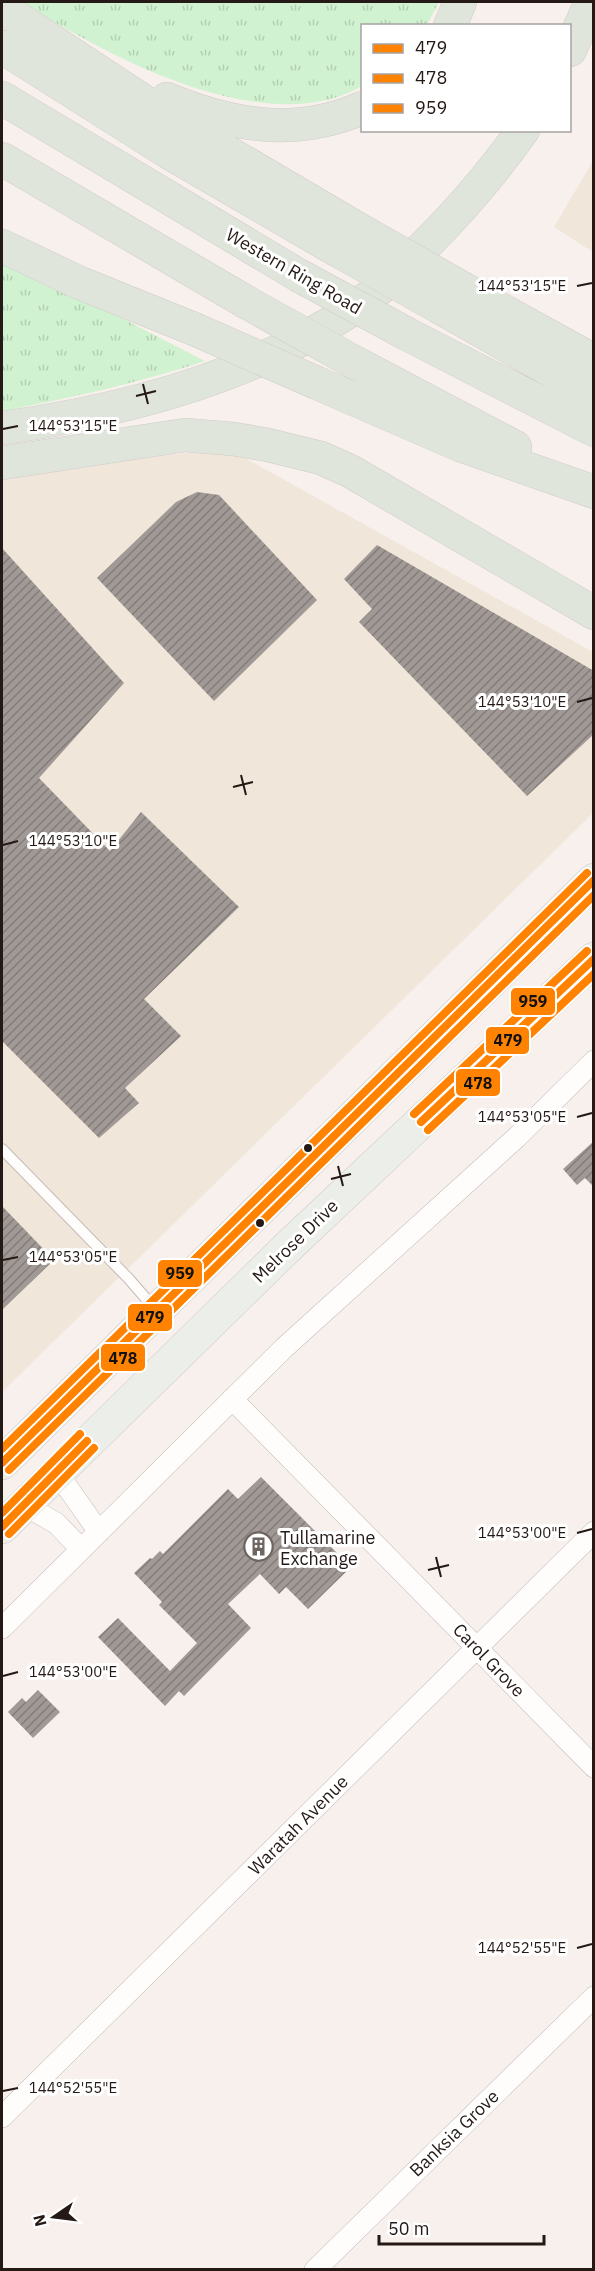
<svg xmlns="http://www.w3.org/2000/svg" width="595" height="2271" viewBox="0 0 595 2271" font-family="'IBM Plex Sans',sans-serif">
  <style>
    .industrial { fill: #f0e6da }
    .grass { fill: url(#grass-tufts) }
    .building { fill: url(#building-hatch) }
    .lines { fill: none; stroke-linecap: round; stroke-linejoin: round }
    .lane-casing { stroke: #c4bbb7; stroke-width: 12 }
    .street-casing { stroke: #c4bbb7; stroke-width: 22 }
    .primary-casing { stroke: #d0cbc9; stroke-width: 34 }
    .highway-casing { stroke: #d0cbc9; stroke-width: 34 }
    .lane { stroke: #fefdfc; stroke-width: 10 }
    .street { stroke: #fefdfc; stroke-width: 21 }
    .primary { stroke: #eceee9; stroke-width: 33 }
    .highway { stroke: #e0e5dc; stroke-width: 33 }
    .highway-bridge-casing { stroke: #d0cbc9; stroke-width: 34; stroke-linecap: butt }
    .highway-bridge { stroke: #e0e5dc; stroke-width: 33 }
    .bus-1-casing { stroke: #fff; stroke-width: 12 }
    .bus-2-casing { stroke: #fff; stroke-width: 12 }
    .bus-3-casing { stroke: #fff; stroke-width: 12 }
    .bus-1 { stroke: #ff8200; stroke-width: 8 }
    .bus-2 { stroke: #ff8200; stroke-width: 8 }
    .bus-3 { stroke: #ff8200; stroke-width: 8 }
    .ticks { fill: none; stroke: #241914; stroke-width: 2 }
    .bus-dot { fill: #241914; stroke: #fff; stroke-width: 2 }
    .labels { text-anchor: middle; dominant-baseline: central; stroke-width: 6; stroke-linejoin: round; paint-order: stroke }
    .street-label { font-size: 18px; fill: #241914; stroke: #fff }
    .poi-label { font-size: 18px; fill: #241914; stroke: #fff; text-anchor: start }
    .ticks-label { font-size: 15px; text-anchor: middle; fill: #241914; stroke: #fff; stroke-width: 6; stroke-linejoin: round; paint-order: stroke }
    .line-badge { stroke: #fff; stroke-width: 2 }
    .pale-badge-label { font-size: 16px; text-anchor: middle; font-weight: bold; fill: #111 }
  </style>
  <defs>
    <pattern id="grass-tufts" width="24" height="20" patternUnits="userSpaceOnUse" patternTransform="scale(1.5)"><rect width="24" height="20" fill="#d1f2d0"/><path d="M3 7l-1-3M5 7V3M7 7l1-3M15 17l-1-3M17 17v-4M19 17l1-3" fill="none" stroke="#b3cfb2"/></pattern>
    <pattern id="building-hatch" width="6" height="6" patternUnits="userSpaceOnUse" patternTransform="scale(1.5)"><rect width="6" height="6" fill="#a19995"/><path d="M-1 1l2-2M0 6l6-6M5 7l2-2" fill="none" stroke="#837c78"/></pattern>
  </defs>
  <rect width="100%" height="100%" fill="#f7f0ec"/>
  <path class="industrial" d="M593,161V252L554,227Z
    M227,448L593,652V813L2,1392V475Z"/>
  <path class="grass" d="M22,2H439L427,25L362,26V86C265,142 107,56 22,2Z
    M2,257L205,361C138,383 71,398 2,411Z"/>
  <path class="building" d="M197,492L219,495L317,600L214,701L97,578L176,502Z
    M377,545L594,671V734L527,796L359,622L372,609L344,579Z
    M2,548L124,683L39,778L110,851L141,812L239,907L144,999L181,1036L125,1088L139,1103L99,1138L2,1041Z
    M594,1141V1187L585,1178L577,1185L563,1169Z
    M2,1206L54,1260L2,1310Z
    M261,1477L351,1567L308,1609L286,1587L279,1594L260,1574L228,1604L251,1628L184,1696L179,1691L165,1706L98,1637L118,1618L170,1671L197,1643L159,1605L162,1602L134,1573L150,1558L152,1559L160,1551L163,1554L228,1489L238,1499Z
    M38,1690L60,1712L33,1738L8,1712L22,1698L26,1702Z"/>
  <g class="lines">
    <defs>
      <path id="lane" d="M2,1149L129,1279L155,1309"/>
      <path id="street" d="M232,1399L594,1767
        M56,1471L99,1532
        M24,1505L56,1523L81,1549
        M2,1628L284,1348L517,1137L594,1061
        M2,2117L594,1532
        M315,2270L594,1997"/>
      <path id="primary" d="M2,1463L594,880
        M2,1527L291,1244L594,959"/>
      <path id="highway" d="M2,8L166,116L358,229
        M450,26L460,2
        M2,47L168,152L335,249
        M570,50L591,2
        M2,98L298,275
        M167,99C232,126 296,137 362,108
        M2,159L246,302
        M2,246L80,283L194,329
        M464,289L594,361
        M441,308L594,395
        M407,334L594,430
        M354,362L515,447
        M317,383L460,445L594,492
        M2,428C130,410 268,374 373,294C386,284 398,271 410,260C452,220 489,178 523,130
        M2,463L185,435L234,439L268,445L321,458L350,471L594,613"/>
    </defs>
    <use href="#lane" class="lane-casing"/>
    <use href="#street" class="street-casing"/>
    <use href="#primary" class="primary-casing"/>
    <use href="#highway" class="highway-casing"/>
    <use href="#lane" class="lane"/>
    <use href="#street" class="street"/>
    <use href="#primary" class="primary"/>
    <use href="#highway" class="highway"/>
    <defs>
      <path id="highway-bridge" d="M358,229L464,289
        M335,249L441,308
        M298,275L407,334
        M246,302L354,362
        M194,329L317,383"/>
    </defs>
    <use href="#highway-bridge" class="highway-bridge-casing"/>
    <use href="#highway-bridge" class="highway-bridge"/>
    <defs>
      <path id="bus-1" d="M421,1122L594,959
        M2,1463L594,880
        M2,1527L87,1441"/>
      <path id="bus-2" d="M428,1130L594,974
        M9,1470L594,895
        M9,1534L94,1448"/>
      <path id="bus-3" d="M414,1114L587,951
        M2,1449L587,873
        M2,1513L80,1434"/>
    </defs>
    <use href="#bus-1" class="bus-1-casing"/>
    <use href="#bus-2" class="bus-2-casing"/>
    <use href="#bus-3" class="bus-3-casing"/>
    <use href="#bus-1" class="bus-1"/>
    <use href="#bus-2" class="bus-2"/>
    <use href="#bus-3" class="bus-3"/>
  </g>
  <path class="ticks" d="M577,286L592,283M143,384L148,404M136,396L156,391M3,429L18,426M577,702L592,698M241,775L246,795M233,787L253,782M3,845L18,841M577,1117L592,1113M338,1166L343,1186M331,1179L351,1174M3,1260L18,1257M577,1533L592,1529M436,1557L441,1577M428,1570L449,1565M3,1676L18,1672M577,1948L592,1944M3,2091L18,2088"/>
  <defs>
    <symbol id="building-ring" viewBox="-11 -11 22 22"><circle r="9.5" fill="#fff" stroke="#6e6460" stroke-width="1.5"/><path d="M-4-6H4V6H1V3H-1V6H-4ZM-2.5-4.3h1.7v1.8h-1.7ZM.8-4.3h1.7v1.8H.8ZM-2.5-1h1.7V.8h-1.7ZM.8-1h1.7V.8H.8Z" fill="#6e6460"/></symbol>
  </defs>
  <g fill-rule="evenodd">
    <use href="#building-ring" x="242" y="1530" width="33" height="33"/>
  </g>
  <g class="bus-dot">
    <circle cx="308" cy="1148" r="5"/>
    <circle cx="260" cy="1223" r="5"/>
  </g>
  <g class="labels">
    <g class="street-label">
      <text transform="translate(294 271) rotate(30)">Western Ring Road</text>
      <text transform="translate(295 1241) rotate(-44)">Melrose Drive</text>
      <text transform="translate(489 1660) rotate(46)">Carol Grove</text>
      <text transform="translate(298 1825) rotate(-45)">Waratah Avenue</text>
      <text transform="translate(454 2133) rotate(-44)">Banksia Grove</text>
    </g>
    <g class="poi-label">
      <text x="280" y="1537">Tullamarine<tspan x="280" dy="21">Exchange</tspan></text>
    </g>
  </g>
  <g class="ticks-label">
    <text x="522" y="291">144°53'15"E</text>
    <text x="73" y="431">144°53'15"E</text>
    <text x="522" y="707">144°53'10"E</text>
    <text x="73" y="846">144°53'10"E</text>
    <text x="522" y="1122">144°53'05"E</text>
    <text x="73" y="1262">144°53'05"E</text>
    <text x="522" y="1538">144°53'00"E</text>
    <text x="73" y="1677">144°53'00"E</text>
    <text x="522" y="1953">144°52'55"E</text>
    <text x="73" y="2093">144°52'55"E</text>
  </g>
  <g class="line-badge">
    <rect x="510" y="987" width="46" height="29" rx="6" fill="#ff8200"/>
    <rect x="485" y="1026" width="45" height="29" rx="6" fill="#ff8200"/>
    <rect x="455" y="1068" width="46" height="29" rx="6" fill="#ff8200"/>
    <rect x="157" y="1259" width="46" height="29" rx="6" fill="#ff8200"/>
    <rect x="127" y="1303" width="46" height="29" rx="6" fill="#ff8200"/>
    <rect x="100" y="1343" width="46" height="29" rx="6" fill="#ff8200"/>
  </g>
  <g class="pale-badge-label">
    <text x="533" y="1007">959</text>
    <text x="508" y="1046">479</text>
    <text x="478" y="1089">478</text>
    <text x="180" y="1279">959</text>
    <text x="150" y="1323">479</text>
    <text x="123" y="1364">478</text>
  </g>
  <rect width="595" height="2271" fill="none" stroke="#241914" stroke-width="6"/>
  <rect x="361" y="24" width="210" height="108" fill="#ffffff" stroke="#a7a3a1" stroke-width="1.5"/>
  <rect x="373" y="44" width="30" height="9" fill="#ff8200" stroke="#a7a3a1" stroke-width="1.5"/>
  <text x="415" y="54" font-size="18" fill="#241914">479</text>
  <rect x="373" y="74" width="30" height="9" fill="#ff8200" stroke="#a7a3a1" stroke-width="1.5"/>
  <text x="415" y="84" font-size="18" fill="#241914">478</text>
  <rect x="373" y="104" width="30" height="9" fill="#ff8200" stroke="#a7a3a1" stroke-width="1.5"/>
  <text x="415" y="114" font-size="18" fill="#241914">959</text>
  <g transform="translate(54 2217) rotate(256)" stroke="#ffffff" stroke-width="4.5" paint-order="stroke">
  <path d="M0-4.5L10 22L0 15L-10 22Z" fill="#241914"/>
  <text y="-9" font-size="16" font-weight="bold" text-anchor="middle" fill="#241914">N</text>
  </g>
  <path d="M379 2235v9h165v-9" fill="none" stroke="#241914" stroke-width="3"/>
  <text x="388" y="2235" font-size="18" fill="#241914" stroke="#ffffff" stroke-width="4.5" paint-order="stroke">50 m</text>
</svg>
